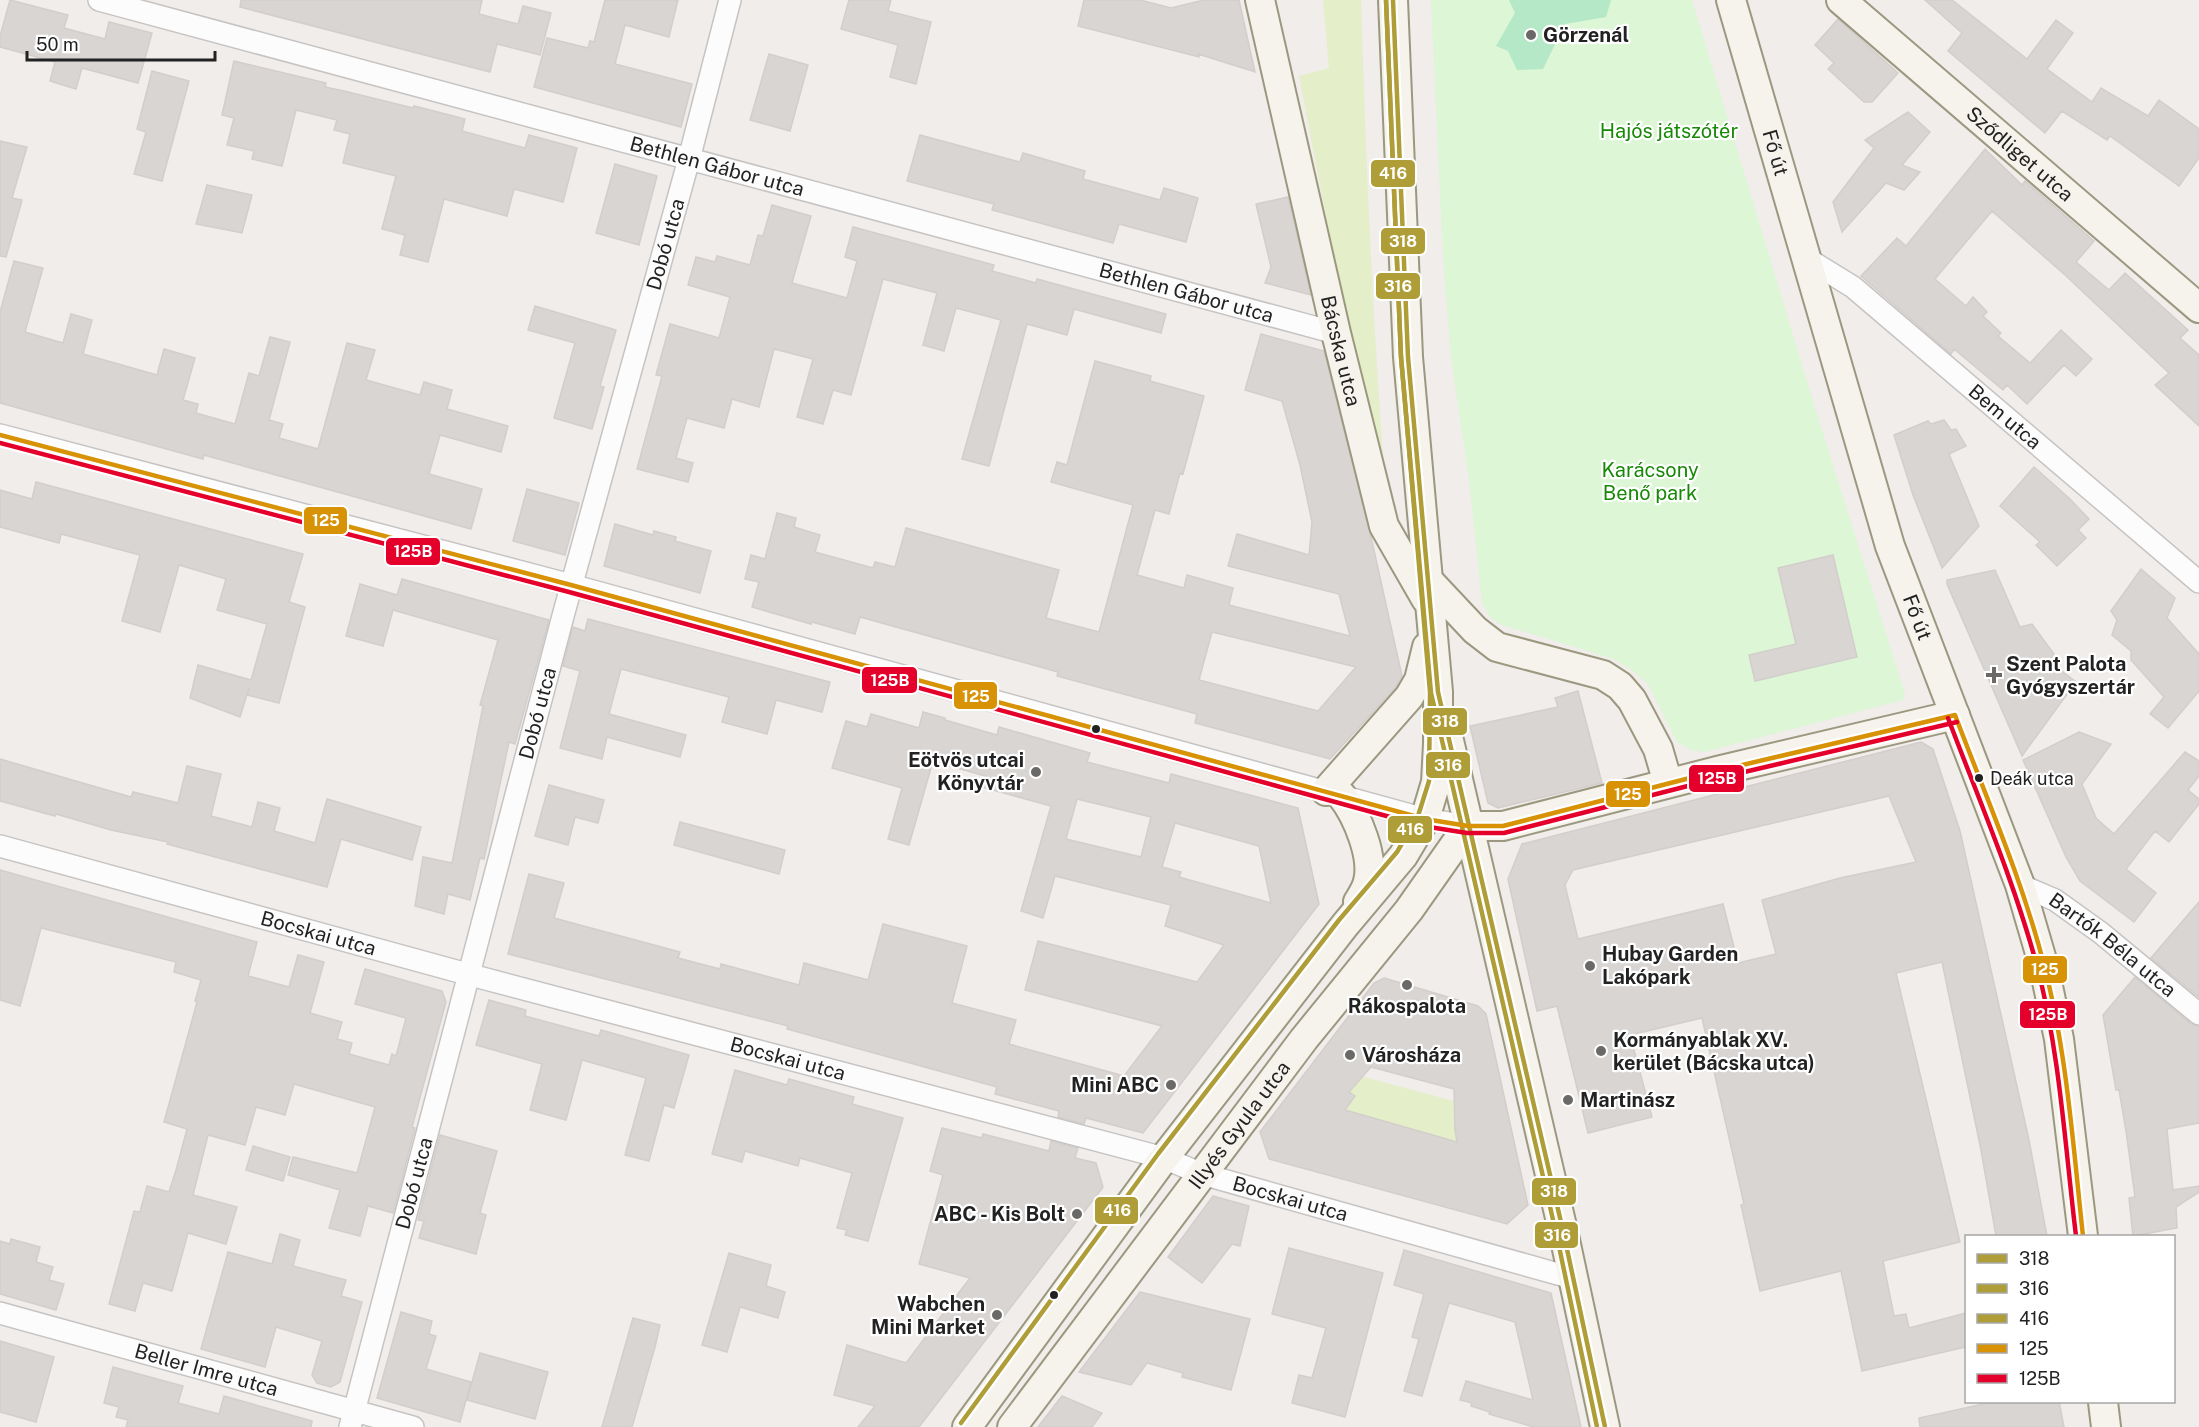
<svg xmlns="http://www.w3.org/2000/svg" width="2199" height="1427" viewBox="0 0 2199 1427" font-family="'Public Sans',sans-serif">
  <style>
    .grass { fill: #e4eec8 }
    .park { fill: #dcf6d6 }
    .pitch { fill: #b4e8c7 }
    .building { fill: #d8d5d3; stroke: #d3cecb; stroke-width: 1.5; fill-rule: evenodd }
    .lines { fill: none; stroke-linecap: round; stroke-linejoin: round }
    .street-casing { stroke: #c6c4c3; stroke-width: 24 }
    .secondary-casing { stroke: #9c9880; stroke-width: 32 }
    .street { stroke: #fdfcfc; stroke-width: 21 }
    .secondary { stroke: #f5f3ec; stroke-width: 28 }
    .bus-1-casing { stroke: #fff; stroke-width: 9 }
    .bus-2-casing { stroke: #fff; stroke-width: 9 }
    .bus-3-casing { stroke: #fff; stroke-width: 9 }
    .bus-4-casing { stroke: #fff; stroke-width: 9 }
    .bus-5-casing { stroke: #fff; stroke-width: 9 }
    .bus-1 { stroke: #af9e37; stroke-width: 4.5 }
    .bus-2 { stroke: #af9e37; stroke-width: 4.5 }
    .bus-3 { stroke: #af9e37; stroke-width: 4.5 }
    .bus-4 { stroke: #d79205; stroke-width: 4.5 }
    .bus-5 { stroke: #e4002b; stroke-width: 4.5 }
    .poi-dot { fill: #6a6968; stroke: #fff; stroke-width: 2 }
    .bus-dot { fill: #222; stroke: #fff; stroke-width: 2 }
    .labels { text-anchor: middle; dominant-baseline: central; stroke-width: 4.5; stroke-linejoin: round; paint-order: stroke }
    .bus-label { font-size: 18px; fill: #222; stroke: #fff; text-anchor: start }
    .poi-label { font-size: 20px; font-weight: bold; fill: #222; stroke: #fff; text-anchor: start }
    .park-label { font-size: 20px; fill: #178906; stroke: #fff }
    .street-label { font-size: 20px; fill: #222; stroke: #fff }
    .line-badge { stroke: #fff; stroke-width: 2 }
    .badge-label { font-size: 16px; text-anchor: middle; font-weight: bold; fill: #fff }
  </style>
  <rect width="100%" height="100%" fill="#f0edea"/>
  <path class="grass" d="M1323,0H1361C1366,166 1373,332 1386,497L1354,362L1299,76L1329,68Z
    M1352,1077L1361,1079L1364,1077L1454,1101L1475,1122L1455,1128L1460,1155L1338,1121L1355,1096L1344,1088Z"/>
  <path class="park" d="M1431,0H1692L1815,408L1905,694L1903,700L1704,752L1691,750L1677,742L1648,684L1632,670L1614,659L1499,624L1489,616L1482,602L1469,480L1451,358L1443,259Z"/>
  <path class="pitch" d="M1509,0H1611L1606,17L1565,24L1543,69L1517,70L1508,51L1496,46L1515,13Z"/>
  <path class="building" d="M10,0L68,15L64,28L105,39L109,22L152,33L138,83L82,68L76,89L50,81L55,62L0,47V36Z
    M241,0H482L479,14L518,24L523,6L551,13L540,55L497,44L490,72L240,7Z
    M605,0H678L669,37L625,25L615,64L692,84L681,127L534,87L547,38L588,48L590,41L594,42Z
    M849,0H891L888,11L931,22L916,84L890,77L898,45L841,29Z
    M1084,0H1140L1171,8L1204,0H1239L1255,72L1198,54L1199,57L1078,26Z
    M1925,0H1952L2027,59L2056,20L2073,33L2047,69L2092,102L2101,88L2148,116L2159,100L2199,129V158L2179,186L2110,136L2107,140L2062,111L2045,133L1948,51L1962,33Z
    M1838,19L1898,73L1872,102H1864L1828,69L1834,63L1815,45Z
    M769,54L808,65L790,131L750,120Z
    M234,61L326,83L325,87L344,91L413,108L414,106L465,119L462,131L525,148L529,135L577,148L563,202L514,189L507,216L444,199L428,262L400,255L405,235L382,229L396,176L343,163L350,134L334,130L337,120L296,110L282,166L252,159L254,151L227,145L234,118L222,115Z
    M152,71L189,81L162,181L134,174L146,132L137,129Z
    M1908,112L1930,132L1902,165L1920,172L1904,190L1886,183L1842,232L1833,202L1874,148L1865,140Z
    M920,135L1020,162L1023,153L1085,171L1083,179L1160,200L1164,188L1198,198L1186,242L1119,224L1113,243L992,210L994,204L907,181Z
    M0,141L27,147L12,198L22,200L6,257L0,256Z
    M1985,149L2022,185L2025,181L2094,241L2076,262L2109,290L2125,273L2188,330L2180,338L2199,355V426L2155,385L2169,373L2064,274L1992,211L1935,279L1966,306L1973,297L1987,312L1983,316L2001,333L1998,336L2030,363L2061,330L2092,359L2076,376L2064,365L2027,404L2007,385L2003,390L1954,349L1951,354L1861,276L1897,238L1906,246Z
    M615,164L657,176L639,245L596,233Z
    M207,185L252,195L242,233L196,224Z
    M1288,197L1311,295L1265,283L1271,267L1256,204Z
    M772,205L811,216L792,283L847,298L857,261L845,257L853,227L994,265L992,271L1036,283L1037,279L1166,314L1161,333L1074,309L1067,335L1027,324L989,466L962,459L1001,320L956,308L944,351L923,345L937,293L883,279L851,395L833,390L823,424L797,417L813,359L774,349L759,407L732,399L724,428L687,418L676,458L693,463L688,482L637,469L662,376L656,375L670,324L719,338L730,297L688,285L696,257L715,262L717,256L750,265L758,235L763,236Z
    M14,261L43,268L25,332L63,343L71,314L92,320L83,354L157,375L164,349L195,358L183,400L198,404L196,413L235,424L249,373L259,376L270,337L290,342L269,420L283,424L279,438L318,449L347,343L375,350L366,380L420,395L424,382L452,390L447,409L508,426L501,452L440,435L429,474L482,489L471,529L204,455L203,459L0,403V312Z
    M535,306L616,330L600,386L604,387L592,429L554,418L575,343L528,330Z
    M1261,334L1324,351L1371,537L1402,676L1396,687L1330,759L1195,723L1197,714L1057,676L1058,672L860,617L855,634L812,622L811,624L752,607L759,582L745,579L751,555L765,559L777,513L796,518L794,527L820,535L815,552L873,568L875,562L895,567L906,528L1059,570L1046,618L1099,632L1133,505L1051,482L1057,462L1067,465L1095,361L1151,376L1150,381L1204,396L1183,474L1180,473L1169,514L1155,510L1137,575L1184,588L1187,575L1233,588L1229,605L1350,636L1339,594L1228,566L1237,534L1309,555L1312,522L1300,465L1282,401L1245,390ZM1212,632L1356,667L1318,711L1199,680Z
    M1944,420L1951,430L1956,429L1966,446L1949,454L1979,526L1942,568L1913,495L1894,435L1928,421L1931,424Z
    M2034,467L2069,498L2089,519L2078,530L2086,538L2057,566L2036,545L2040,542L2000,506Z
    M36,482L303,554L289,602L305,607L279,703L247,695L249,688L240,717L190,698L198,665L251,680L267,624L217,610L226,579L179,565L160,632L122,621L140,555L61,534L59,543L0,527V490L32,499Z
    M527,489L579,503L565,555L513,541Z
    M615,524L653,535L654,531L676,537L675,541L711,551L700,593L604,566Z
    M1833,555L1857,657L1755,681L1749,655L1796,644L1778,568Z
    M2141,569L2175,598L2167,618L2199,654V691L2168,728L2150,714L2164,697L2131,660V651L2112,635L2117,620L2111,611Z
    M1995,570L2020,627L2032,624L2054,654L2049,661L2076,682L2022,756L1947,584V580Z
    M402,579L549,620L515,744L509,742L484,859L480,858L470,900L448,894L444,914L415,906L423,857L452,863L483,706L480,705L498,640L393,610L383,646L346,636L360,584L397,595Z
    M588,619L830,682L822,712L776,700L767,734L722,722L729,697L621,669L609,714L686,735L680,757L607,737L602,759L560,748L580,671L563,666L573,627L585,631Z
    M1578,691L1602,783L1498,808L1488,803L1470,726L1558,707L1555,698Z
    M923,712L945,718V720L997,735L999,727L1090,753L1087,762L1169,783L1171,774L1298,808L1319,904L1143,1133L1086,1118L1084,1124L1058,1117L1059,1111L995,1094L997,1087L787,1029L788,1026L508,954L529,874L564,883L554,918L680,952L678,958L720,969L721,964L799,985L804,963L868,980L883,924L967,946L952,1003L1016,1020L1009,1044L1124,1076L1162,1026L1025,990L1038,941L1197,982L1224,945L1165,926L1171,905L1055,876L1043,918L1021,911L1051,806L982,787L985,776L933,761L909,845L888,839L902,788L832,768L846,721L867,727L871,714L919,728ZM1077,799L1151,817L1141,857L1066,839ZM1175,823L1259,846L1271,903L1179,877L1181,872L1162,867Z
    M2079,732L2111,744L2082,784L2096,818L2114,834L2185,752L2199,761V776L2188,790L2199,799V804L2169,842L2155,831L2126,869L2156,893L2134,922L2080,881L2066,857L2023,760Z
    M1921,742L1933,749L1960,831L2029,1140L2047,1236H1996L1981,1150L1942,962L1896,973L1960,1242L1883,1261L1894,1316L1906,1314L1909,1328L1966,1313V1347L1862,1371L1841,1271L1760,1291L1741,1205L1744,1204L1702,1018L1630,1035L1652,1117L1588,1133L1557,1006L1537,1011L1508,879L1522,844ZM1889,796L1916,862L1840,878L1762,900L1776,954L1738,963L1723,904L1578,939L1565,885L1573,870Z
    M0,759L131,797L133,792L178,803L187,766L221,774L211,816L252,827L258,802L280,808L274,831L315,843L327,799L421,827L412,860L341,839L327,887L167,844L168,842L111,830L56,814L55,816L0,801Z
    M549,785L604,800L598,823L575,817L568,845L535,836Z
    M680,822L785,850L779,874L674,845Z
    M0,870L257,942L248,976L289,987L298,955L324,962L310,1013L342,1022L337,1039L352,1043L349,1054L389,1065L392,1054L396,1056L406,1018L355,1004L365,969L442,991L446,1002L412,1127L415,1128L393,1213L368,1206L360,1236L329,1228L340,1190L288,1175L293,1157L357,1173L375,1107L294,1084L285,1115L256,1107L245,1145L208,1135L193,1195L237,1207L226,1244L188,1233L172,1291L143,1283L135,1311L109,1304L134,1211L140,1212L147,1186L169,1192L176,1170L187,1129L164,1122L197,1002L195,1001L201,980L174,972L176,962L41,928L20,1006L0,1000Z
    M2199,902V997L2151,958Z
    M2135,977L2191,1024L2199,1026V1123L2167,1129L2173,1190L2199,1186V1192L2176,1207L2177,1228L2133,1236L2129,1198L2135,1197L2126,1131L2119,1090H2116L2103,1015Z
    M1384,978L1478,1006L1486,1014L1528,1205L1507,1224L1269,1159L1260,1132L1374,983ZM1371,1067L1454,1089L1455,1130L1457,1142L1345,1110L1355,1096L1349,1092Z
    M489,1000L526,1010L525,1016L599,1036L601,1030L689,1055L674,1108L664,1105L649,1161L625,1155L646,1078L582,1060L566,1120L530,1110L542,1064L476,1045Z
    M735,1070L787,1085L789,1079L854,1097L852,1104L903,1118L868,1241L845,1235L847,1230L837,1228L852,1173L800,1158L798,1166L745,1151L742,1162L712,1154Z
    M942,1128L982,1138L983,1134L1049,1151L1051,1141L1078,1148L1075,1158L1096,1163L1103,1187L919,1427H858L875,1406L834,1395L847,1345L906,1363L970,1278L919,1264L943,1175L930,1171Z
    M440,1135L497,1151L480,1213L486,1215L476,1254L419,1238L424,1221L418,1220Z
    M253,1146L290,1157L283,1181L246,1170Z
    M1213,1196L1249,1206L1240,1246L1232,1244L1202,1283L1168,1257Z
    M280,1234L300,1240L293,1266L346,1280L341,1296L362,1302L340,1382L331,1387L317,1383L312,1375L322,1341L276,1327L265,1367L201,1349L228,1252L272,1264Z
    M11,1239L40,1247L36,1262L53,1267L49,1280L64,1284L56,1310L0,1294V1241L10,1244Z
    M1289,1248L1383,1273L1345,1417L1292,1403L1299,1375L1312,1378L1326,1328L1272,1314Z
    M1404,1250L1551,1293L1581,1427H1534L1489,1414L1490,1412L1471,1406L1472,1403L1460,1400L1466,1381L1533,1400L1515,1322L1449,1303L1422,1396L1404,1391L1419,1339L1412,1337L1424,1294L1394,1285Z
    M729,1253L771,1265L766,1286L785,1292L778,1318L740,1307L727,1352L702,1345Z
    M1140,1292L1250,1319L1231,1390L1182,1377L1183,1373L1147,1363L1131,1385L1079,1372Z
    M401,1312L432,1321L429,1334L436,1336L426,1369L471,1382L460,1422L377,1398Z
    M633,1318L660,1325L655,1347L632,1427H602Z
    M0,1341L54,1357L36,1422L0,1412Z
    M480,1353L548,1372L535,1419L467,1400Z
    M113,1367L183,1386L178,1403L219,1414L224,1396L312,1421L311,1427H126L128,1420L116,1417L119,1407L104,1403Z
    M1062,1396L1102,1413L1092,1427H1038Z
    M1997,1401H2059L2064,1427H1920L1919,1418Z"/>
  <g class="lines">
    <defs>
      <g id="street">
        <path id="s1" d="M99,0L1336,333"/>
        <path id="s2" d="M1806,258L1853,287L2199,582"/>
        <path d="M0,435L571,585L1425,819L1468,826"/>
        <path id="s3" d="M0,846L467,974L1164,1158L1202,1174L1572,1278"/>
        <path id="s4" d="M2020,885L2055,900L2101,933L2199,1014"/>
        <path id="s5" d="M0,1313L413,1427"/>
        <path id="s6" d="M350,1427L563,616L689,159L730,0"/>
      </g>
      <g id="secondary">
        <path id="s7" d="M1260,0L1336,333L1384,526L1426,599"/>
        <path id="s8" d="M1731,0L1890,546L2020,885L2044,967L2059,1039L2083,1236"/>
        <path id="s9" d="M1841,0L2199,308"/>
        <path d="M1428,580L1475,630L1497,647L1603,675L1620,686L1632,700L1658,749L1668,783"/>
        <path d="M1447,732L1564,1235L1605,1427"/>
        <path d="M1326,791L1409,697L1419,680L1427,647"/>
        <path d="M1341,795C1357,815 1376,859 1367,885C1365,891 1361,897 1358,902"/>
        <path d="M1468,826H1503L1721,770L1955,715"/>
        <path d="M2103,1402L2106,1427"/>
        <path d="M967,1427L1164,1158L1345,925L1403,856L1425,819L1436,782L1438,744V692L1408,357L1393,0"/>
        <path id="s10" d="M1012,1427L1304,1039L1409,910L1468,826"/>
      </g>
    </defs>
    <use href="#street" class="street-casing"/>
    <use href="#secondary" class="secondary-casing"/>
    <use href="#street" class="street"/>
    <use href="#secondary" class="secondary"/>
    <defs>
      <path id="bus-1" d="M1393,0L1408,357L1438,692L1564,1235L1605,1427"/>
      <path id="bus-2" d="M1386,0L1401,357L1431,693L1557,1237L1597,1427"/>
      <path id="bus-3" d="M961,1423L1158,1154L1339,920L1397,852L1418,816L1429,781L1430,692L1401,357L1386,0"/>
      <path id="bus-4" d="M0,435L571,585L1425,819L1468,826H1503L1721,770L1955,715
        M1955,715C1986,797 2022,879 2044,965C2067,1053 2073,1145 2083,1236"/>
      <path id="bus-5" d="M0,443L569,592L1423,826L1467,833H1504L1723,777L1957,722
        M1948,718C1979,800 2014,881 2037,966C2060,1054 2065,1146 2076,1236"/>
    </defs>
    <use href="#bus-1" class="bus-1-casing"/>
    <use href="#bus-2" class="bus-2-casing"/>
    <use href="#bus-3" class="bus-3-casing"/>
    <use href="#bus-4" class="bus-4-casing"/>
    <use href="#bus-5" class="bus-5-casing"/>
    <use href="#bus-1" class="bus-1"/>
    <use href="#bus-2" class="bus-2"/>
    <use href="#bus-3" class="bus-3"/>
    <use href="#bus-4" class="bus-4"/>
    <use href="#bus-5" class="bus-5"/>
  </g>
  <g class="poi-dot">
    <circle cx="1531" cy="35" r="6"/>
    <path d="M1991 666h6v6h6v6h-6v6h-6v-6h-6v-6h6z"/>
    <circle cx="1036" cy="772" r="6"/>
    <circle cx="1590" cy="966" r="6"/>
    <circle cx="1407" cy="985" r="6"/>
    <circle cx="1601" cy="1051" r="6"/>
    <circle cx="1350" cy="1055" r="6"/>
    <circle cx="1171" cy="1085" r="6"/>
    <circle cx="1568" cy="1100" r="6"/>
    <circle cx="1077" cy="1214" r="6"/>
    <circle cx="997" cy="1315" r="6"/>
  </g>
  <g class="bus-dot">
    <circle cx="1096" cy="729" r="5"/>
    <circle cx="1979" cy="778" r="5"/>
    <circle cx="1054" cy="1295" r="5"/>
  </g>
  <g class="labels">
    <g class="bus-label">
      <text x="1990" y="778">Deák utca</text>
    </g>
    <g class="poi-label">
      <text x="1543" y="35">Görzenál</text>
      <text x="2006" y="664">Szent Palota<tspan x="2006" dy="23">Gyógyszertár</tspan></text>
      <text x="1024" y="760" text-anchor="end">Eötvös utcai<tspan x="1024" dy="23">Könyvtár</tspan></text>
      <text x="1602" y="954">Hubay Garden<tspan x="1602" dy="23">Lakópark</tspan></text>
      <text x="1407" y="1006" text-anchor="middle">Rákospalota</text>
      <text x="1613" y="1040">Kormányablak XV.<tspan x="1613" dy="23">kerület (Bácska utca)</tspan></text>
      <text x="1362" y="1055">Városháza</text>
      <text x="1159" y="1085" text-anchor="end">Mini ABC</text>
      <text x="1580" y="1100">Martinász</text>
      <text x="1065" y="1214" text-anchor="end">ABC - Kis Bolt</text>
      <text x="985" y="1304" text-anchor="end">Wabchen<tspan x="985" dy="23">Mini Market</tspan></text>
    </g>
    <g class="park-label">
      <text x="1669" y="131">Hajós játszótér</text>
      <text x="1650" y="470">Karácsony<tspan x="1650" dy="23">Benő park</tspan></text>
    </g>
    <g class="street-label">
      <text stroke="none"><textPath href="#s8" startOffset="159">Fő út</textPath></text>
      <text stroke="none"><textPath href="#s9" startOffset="236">Sződliget utca</textPath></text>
      <text stroke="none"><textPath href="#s1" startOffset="640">Bethlen Gábor utca</textPath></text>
      <text stroke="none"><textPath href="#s6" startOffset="1224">Dobó utca</textPath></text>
      <text stroke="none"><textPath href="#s1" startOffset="1126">Bethlen Gábor utca</textPath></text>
      <text stroke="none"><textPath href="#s7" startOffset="360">Bácska utca</textPath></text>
      <text stroke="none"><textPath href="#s2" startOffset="255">Bem utca</textPath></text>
      <text stroke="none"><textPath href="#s8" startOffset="645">Fő út</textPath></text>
      <text stroke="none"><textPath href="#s6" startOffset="738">Dobó utca</textPath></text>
      <text stroke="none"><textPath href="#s3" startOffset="330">Bocskai utca</textPath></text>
      <text stroke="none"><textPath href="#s4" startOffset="111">Bartók Béla utca</textPath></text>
      <text stroke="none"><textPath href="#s3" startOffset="816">Bocskai utca</textPath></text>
      <text stroke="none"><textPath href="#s10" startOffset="378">Illyés Gyula utca</textPath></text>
      <text stroke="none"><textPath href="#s6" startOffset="252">Dobó utca</textPath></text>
      <text stroke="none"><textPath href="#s3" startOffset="1338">Bocskai utca</textPath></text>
      <text stroke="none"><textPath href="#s5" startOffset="214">Beller Imre utca</textPath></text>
    </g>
  </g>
  <g class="line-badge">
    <rect x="1370" y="159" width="46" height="29" rx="6" fill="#af9e37"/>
    <rect x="1380" y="227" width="46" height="28" rx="6" fill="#af9e37"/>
    <rect x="1375" y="272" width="46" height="28" rx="6" fill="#af9e37"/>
    <rect x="303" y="506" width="45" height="29" rx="6" fill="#d79205"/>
    <rect x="385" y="537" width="56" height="29" rx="6" fill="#e4002b"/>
    <rect x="861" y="666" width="57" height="28" rx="6" fill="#e4002b"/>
    <rect x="953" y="681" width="45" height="29" rx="6" fill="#d79205"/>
    <rect x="1422" y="707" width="46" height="29" rx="6" fill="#af9e37"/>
    <rect x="1425" y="751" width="46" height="28" rx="6" fill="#af9e37"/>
    <rect x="1688" y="764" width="57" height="29" rx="6" fill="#e4002b"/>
    <rect x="1605" y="780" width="46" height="28" rx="6" fill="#d79205"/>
    <rect x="1387" y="815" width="46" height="29" rx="6" fill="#af9e37"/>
    <rect x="2022" y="955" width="46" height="29" rx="6" fill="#d79205"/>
    <rect x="2019" y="1000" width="57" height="29" rx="6" fill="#e4002b"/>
    <rect x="1531" y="1177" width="46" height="29" rx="6" fill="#af9e37"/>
    <rect x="1094" y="1196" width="45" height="29" rx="6" fill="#af9e37"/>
    <rect x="1534" y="1221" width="45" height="28" rx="6" fill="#af9e37"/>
  </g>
  <g class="badge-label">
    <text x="1393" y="179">416</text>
    <text x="1403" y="247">318</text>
    <text x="1398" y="292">316</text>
    <text x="326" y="526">125</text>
    <text x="413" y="557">125B</text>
    <text x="890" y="686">125B</text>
    <text x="976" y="702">125</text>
    <text x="1445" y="727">318</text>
    <text x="1448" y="771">316</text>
    <text x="1717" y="784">125B</text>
    <text x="1628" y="800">125</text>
    <text x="1410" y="835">416</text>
    <text x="2045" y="975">125</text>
    <text x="2048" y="1020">125B</text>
    <text x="1554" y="1197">318</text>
    <text x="1117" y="1216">416</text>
    <text x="1557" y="1241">316</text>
  </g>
  <rect x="1965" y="1235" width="210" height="168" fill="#ffffff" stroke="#a7a7a7" stroke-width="1.5"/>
  <rect x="1977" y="1254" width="30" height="9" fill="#af9e37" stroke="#a7a7a7" stroke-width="1.5"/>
  <text x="2019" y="1265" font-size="18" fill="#222222">318</text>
  <rect x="1977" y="1284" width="30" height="9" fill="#af9e37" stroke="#a7a7a7" stroke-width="1.5"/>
  <text x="2019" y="1295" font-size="18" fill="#222222">316</text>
  <rect x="1977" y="1314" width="30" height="9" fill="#af9e37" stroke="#a7a7a7" stroke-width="1.5"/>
  <text x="2019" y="1325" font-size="18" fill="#222222">416</text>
  <rect x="1977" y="1344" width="30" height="9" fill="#d79205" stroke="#a7a7a7" stroke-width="1.5"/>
  <text x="2019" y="1355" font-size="18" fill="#222222">125</text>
  <rect x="1977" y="1374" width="30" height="9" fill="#e4002b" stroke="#a7a7a7" stroke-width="1.5"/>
  <text x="2019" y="1385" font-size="18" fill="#222222">125B</text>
  <path d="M27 51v9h188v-9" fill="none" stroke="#222222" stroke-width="3"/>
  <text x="36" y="51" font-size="18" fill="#222222" stroke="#ffffff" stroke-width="4.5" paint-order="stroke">50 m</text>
</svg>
